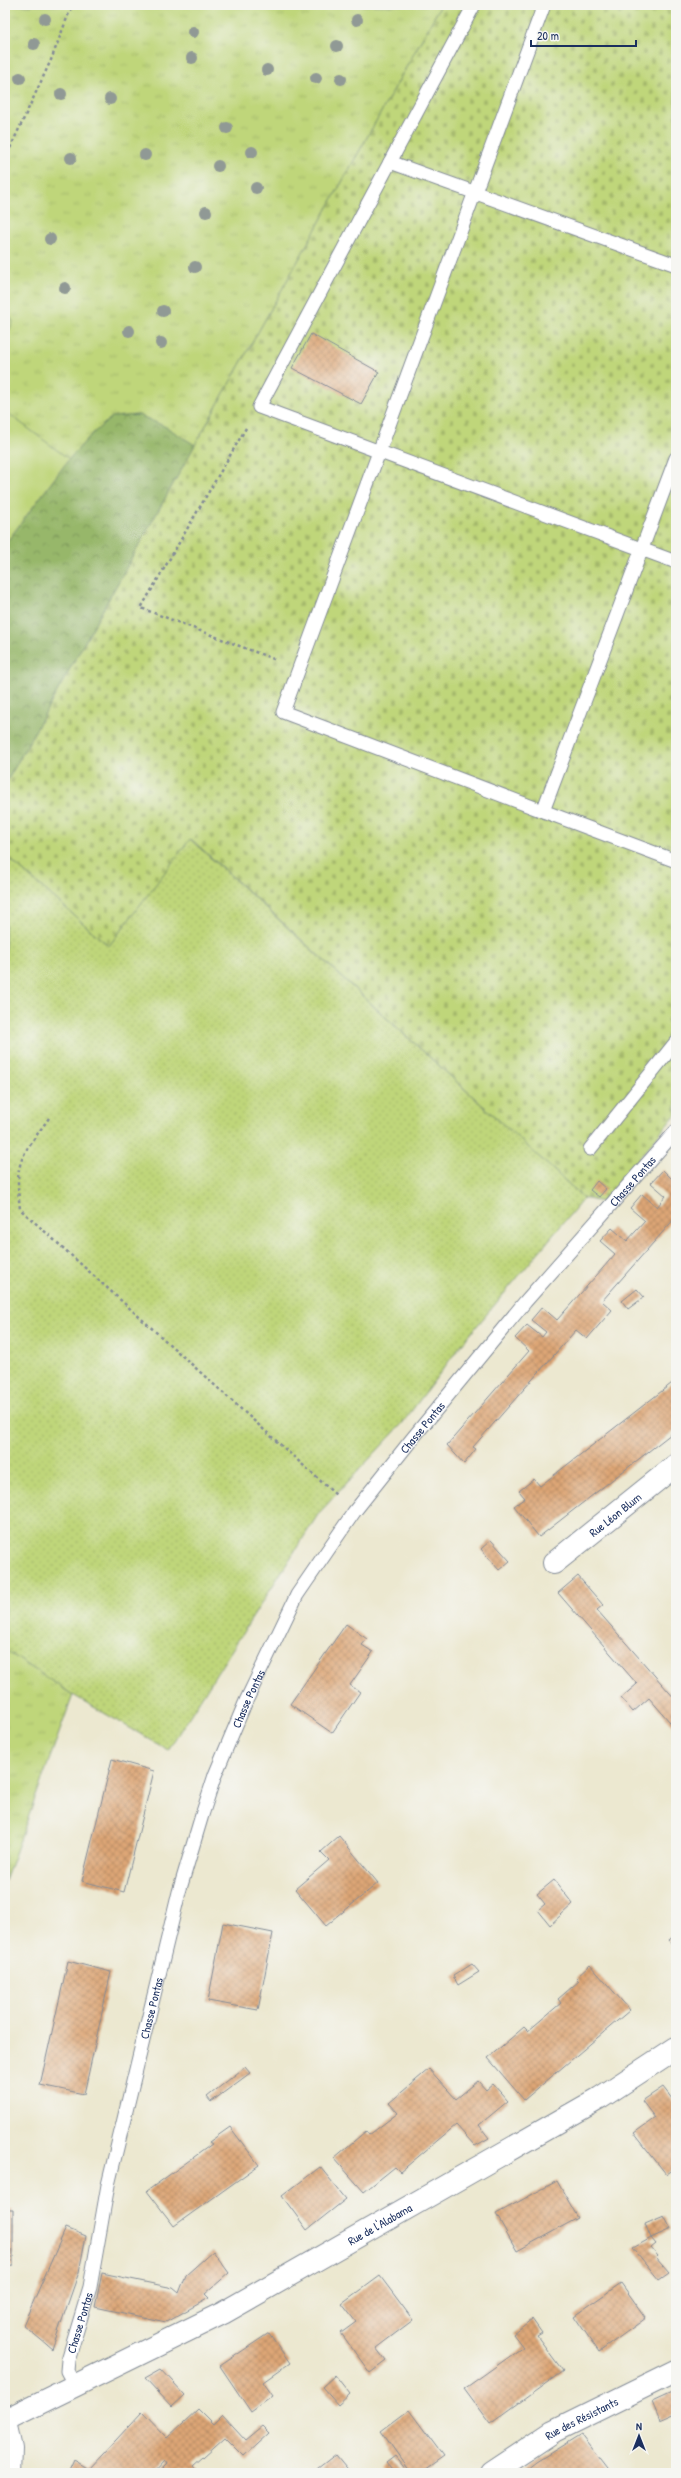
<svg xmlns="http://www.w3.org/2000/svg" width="681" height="2478" viewBox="0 0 681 2478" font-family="'Patrick Hand',sans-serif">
<defs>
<pattern id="grass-tufts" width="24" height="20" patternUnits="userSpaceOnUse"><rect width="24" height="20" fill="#bfd67a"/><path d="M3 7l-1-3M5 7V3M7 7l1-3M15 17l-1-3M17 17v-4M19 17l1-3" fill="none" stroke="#a4b86c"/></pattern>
<pattern id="forest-crowns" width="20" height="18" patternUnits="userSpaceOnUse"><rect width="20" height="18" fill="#97b76a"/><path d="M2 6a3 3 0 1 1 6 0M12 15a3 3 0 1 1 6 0" fill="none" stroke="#7a955a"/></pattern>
<pattern id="cemetery-stones" width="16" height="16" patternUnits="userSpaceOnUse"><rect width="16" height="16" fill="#bfd67a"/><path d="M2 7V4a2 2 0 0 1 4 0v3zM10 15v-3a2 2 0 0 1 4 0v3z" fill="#a4b86c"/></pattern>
<pattern id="garden-dots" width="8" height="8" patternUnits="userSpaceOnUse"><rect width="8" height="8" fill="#bfd67a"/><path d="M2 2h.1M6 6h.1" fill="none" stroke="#a4b86c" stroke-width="1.8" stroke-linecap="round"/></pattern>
<pattern id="building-cross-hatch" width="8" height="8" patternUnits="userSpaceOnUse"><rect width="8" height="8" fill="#dda676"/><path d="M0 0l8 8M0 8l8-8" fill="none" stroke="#b28864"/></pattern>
</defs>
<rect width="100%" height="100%" fill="#f6f6f2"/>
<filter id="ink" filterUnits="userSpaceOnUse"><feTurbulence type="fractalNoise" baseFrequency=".025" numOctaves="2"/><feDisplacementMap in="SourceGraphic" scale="8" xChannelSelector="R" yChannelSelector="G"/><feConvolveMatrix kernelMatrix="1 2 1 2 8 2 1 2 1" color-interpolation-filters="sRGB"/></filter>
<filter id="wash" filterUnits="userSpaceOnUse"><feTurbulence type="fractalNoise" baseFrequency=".012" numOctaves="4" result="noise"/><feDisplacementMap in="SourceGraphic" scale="16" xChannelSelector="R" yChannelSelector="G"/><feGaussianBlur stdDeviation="0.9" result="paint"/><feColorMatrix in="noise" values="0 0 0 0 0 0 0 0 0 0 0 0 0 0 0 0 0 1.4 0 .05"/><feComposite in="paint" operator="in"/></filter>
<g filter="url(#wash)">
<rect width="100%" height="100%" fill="#ece8d0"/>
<path fill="url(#grass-tufts)" stroke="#6d826c" d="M 5,5 L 441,5 L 5,785 Z
M 5,1650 L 73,1695 L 5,1881 Z"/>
<path fill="url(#forest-crowns)" stroke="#597364" d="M 139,415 L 166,427 L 195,445 L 5,785 L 5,544 L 69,459 L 91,435 L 112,417 Z"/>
<path fill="url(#cemetery-stones)" stroke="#6d826c" d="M 441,5 L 676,5 L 676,1114 L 602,1202 L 584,1198 L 191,839 L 109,946 L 5,855 L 5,785 Z"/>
<path fill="#bfd67a" stroke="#6d826c" d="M 5,308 L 13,322 L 5,339 Z
M 5,411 L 69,459 L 5,544 Z"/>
<path fill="url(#garden-dots)" stroke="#6d826c" d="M 190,839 L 584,1198 L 461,1345 L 401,1425 L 319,1513 L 168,1750 L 73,1695 L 5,1650 L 5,855 L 109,946 Z"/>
<g id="blocks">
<path fill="url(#building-cross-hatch)" d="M 311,334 L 379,372 L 361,404 L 292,368 Z
M 663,1170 L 676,1183 L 676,1217 L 602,1301 L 612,1310 L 587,1339 L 576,1330 L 473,1447 L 476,1449 L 464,1464 L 447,1445 L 529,1351 L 515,1338 L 527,1325 L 542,1337 L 546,1332 L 531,1320 L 542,1307 L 557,1320 L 603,1268 L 615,1254 L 600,1241 L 612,1228 L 627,1241 L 645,1221 L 630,1208 L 642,1194 L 657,1207 L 666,1196 L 651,1183 Z
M 597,1181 L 606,1189 L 599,1197 L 590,1190 Z
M 637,1289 L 644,1297 L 628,1309 L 622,1301 Z
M 676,1380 L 676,1430 L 539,1537 L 514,1506 L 525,1498 L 519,1491 L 534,1479 L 540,1486 Z
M 491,1540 L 510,1561 L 499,1570 L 481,1549 Z
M 578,1576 L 603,1605 L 597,1610 L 676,1700 L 676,1729 L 649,1698 L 633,1712 L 621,1698 L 637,1684 L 558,1593 Z
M 346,1624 L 367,1639 L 362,1645 L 373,1652 L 350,1685 L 360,1692 L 332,1733 L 290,1704 Z
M 112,1759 L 154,1771 L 124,1892 L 82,1881 Z
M 339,1836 L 378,1883 L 326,1926 L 295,1889 L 329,1860 L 321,1852 Z
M 554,1880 L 573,1904 L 550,1925 L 538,1910 L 545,1904 L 537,1894 Z
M 223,1923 L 273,1933 L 258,2010 L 208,2001 Z
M 676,1934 L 676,1948 L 669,1940 Z
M 68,1961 L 111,1972 L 84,2094 L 40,2085 Z
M 472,1964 L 479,1972 L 458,1985 L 453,1976 Z
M 590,1965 L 630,2010 L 524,2100 L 488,2058 L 524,2027 L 528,2031 L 561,2003 L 558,1999 L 579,1981 L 576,1978 Z
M 245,2067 L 250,2073 L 211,2102 L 207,2097 Z
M 429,2069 L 456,2099 L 478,2081 L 486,2090 L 493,2084 L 508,2101 L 479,2125 L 489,2138 L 475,2146 L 456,2125 L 400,2172 L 395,2167 L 364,2192 L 334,2158 L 366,2131 L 369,2135 L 398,2113 L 389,2103 Z
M 663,2087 L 676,2104 L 676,2167 L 666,2174 L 634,2133 L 655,2118 L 642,2101 Z
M 230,2127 L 259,2165 L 174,2226 L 147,2191 L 212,2144 L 209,2142 Z
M 320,2167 L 346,2199 L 307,2230 L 282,2196 Z
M 557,2181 L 578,2218 L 517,2251 L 496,2214 Z
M 5,2210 L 13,2210 L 13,2266 L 5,2267 Z
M 664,2216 L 671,2229 L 651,2238 L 645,2224 Z
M 66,2228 L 86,2236 L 79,2272 L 52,2349 L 23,2325 Z
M 651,2238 L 656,2244 L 651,2248 L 658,2256 L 656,2258 L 669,2273 L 659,2280 L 633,2248 Z
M 213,2251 L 229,2273 L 205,2294 L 209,2298 L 166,2322 L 95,2307 L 102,2273 L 173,2288 L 179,2293 L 186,2275 Z
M 380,2276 L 413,2320 L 376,2348 L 386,2361 L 370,2373 L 341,2333 L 356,2322 L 342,2304 Z
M 621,2283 L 646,2318 L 599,2352 L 574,2316 Z
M 532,2319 L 542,2333 L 537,2336 L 563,2371 L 490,2424 L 464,2389 L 523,2347 L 513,2334 Z
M 269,2333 L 290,2363 L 263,2382 L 273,2396 L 251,2412 L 220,2366 Z
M 161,2369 L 185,2395 L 172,2407 L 145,2378 Z
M 335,2375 L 350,2394 L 338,2405 L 322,2387 Z
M 676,2391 L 676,2414 L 660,2421 L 652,2402 Z
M 198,2409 L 213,2424 L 222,2415 L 245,2440 L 262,2426 L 269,2433 L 244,2456 L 225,2437 L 193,2466 L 199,2473 L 158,2473 L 167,2464 L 165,2461 L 154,2473 L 68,2473 L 74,2460 L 89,2469 L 142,2412 L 167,2438 Z
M 409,2410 L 444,2457 L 421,2473 L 411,2473 L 381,2431 Z
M 581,2434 L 611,2473 L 522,2473 L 536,2462 Z
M 336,2455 L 351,2473 L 313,2473 Z
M 395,2456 L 408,2473 L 394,2473 L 386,2463 Z"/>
</g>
</g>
<g filter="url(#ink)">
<use href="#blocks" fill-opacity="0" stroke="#848c97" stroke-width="1"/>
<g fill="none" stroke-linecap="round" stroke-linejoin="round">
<g stroke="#848c97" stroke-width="15">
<g id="service">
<path d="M 474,5 L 259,407 L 676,562"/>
<path d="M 544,5 L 283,712 L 543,811 L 676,458"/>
<path d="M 390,162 L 676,265"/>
<path d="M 543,811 L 676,861"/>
<path d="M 590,1149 L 676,1042"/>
<path id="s1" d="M 75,2386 L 67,2371 L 68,2360 L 90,2287 L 108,2185 L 179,1892 L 202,1815 L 215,1775 L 246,1701 L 297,1595 L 354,1512 L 412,1439 L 525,1302 L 676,1131"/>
</g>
</g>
<g stroke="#848c97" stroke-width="24">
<g id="minor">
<path id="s2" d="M 554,1563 L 676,1465"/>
<path d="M 5,2422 L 11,2449 L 10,2473"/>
<path id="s3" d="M 491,2473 L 554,2431 L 676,2371"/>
</g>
</g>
<g stroke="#848c97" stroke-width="24">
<g id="tertiary">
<path id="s4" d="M 5,2420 L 223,2313 L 600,2098 L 676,2048"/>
</g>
</g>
<path stroke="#848c97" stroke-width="2.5" stroke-dasharray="3 3" stroke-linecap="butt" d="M 5,159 L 51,60 L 72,5
M 246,428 L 141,608 L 276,660
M 49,1118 C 21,1157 14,1160 20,1209 L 336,1495"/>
<use href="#service" stroke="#fff" stroke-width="13"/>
<use href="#minor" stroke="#fff" stroke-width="22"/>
<use href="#tertiary" stroke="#fff" stroke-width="22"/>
</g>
<g fill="#909995">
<circle cx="45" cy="19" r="6"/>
<circle cx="357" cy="20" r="6"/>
<circle cx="193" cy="32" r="6"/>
<circle cx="34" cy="44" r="6"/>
<circle cx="337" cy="46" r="6"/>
<circle cx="192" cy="58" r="6"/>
<circle cx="267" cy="70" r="6"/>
<circle cx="20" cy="78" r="6"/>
<circle cx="316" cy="78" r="6"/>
<circle cx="341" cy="79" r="6"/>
<circle cx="61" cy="94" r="6"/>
<circle cx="110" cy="99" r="6"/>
<circle cx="227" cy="128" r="6"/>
<circle cx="252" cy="152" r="6"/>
<circle cx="145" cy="155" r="6"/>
<circle cx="71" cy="158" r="6"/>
<circle cx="218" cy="166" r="6"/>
<circle cx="256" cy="188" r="6"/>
<circle cx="206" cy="212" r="6"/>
<circle cx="50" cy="239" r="6"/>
<circle cx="195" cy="267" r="6"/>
<circle cx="65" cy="288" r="6"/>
<circle cx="163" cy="311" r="6"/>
<circle cx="129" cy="331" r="6"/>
<circle cx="161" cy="343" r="6"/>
</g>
</g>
<g text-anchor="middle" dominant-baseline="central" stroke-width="3.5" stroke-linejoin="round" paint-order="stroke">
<g font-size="12" fill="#1b2f5e" stroke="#f6f6f2">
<text stroke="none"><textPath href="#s1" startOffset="1363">Chasse Pontas</textPath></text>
<text stroke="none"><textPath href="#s1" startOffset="1039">Chasse Pontas</textPath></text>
<text stroke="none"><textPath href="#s2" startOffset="78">Rue Léon Blum</textPath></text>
<text stroke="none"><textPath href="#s1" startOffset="715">Chasse Pontas</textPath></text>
<text stroke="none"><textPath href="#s1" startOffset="390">Chasse Pontas</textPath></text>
<text stroke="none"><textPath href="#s4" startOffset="423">Rue de l'Alabama</textPath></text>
<text stroke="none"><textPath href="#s1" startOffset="67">Chasse Pontas</textPath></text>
<text stroke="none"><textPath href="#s3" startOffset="106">Rue des Résistants</textPath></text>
</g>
</g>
<rect width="681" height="2478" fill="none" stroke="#f6f6f2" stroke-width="20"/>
<g transform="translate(639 2436)" stroke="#f6f6f2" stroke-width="3" paint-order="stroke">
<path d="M0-3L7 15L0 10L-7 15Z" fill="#1b2f5e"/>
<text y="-6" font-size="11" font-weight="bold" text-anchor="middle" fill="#1b2f5e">N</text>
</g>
<path d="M531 40v6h105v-6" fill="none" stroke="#1b2f5e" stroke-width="2"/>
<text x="537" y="40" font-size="12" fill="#1b2f5e" stroke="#f6f6f2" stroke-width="3" paint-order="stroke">20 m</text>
</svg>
